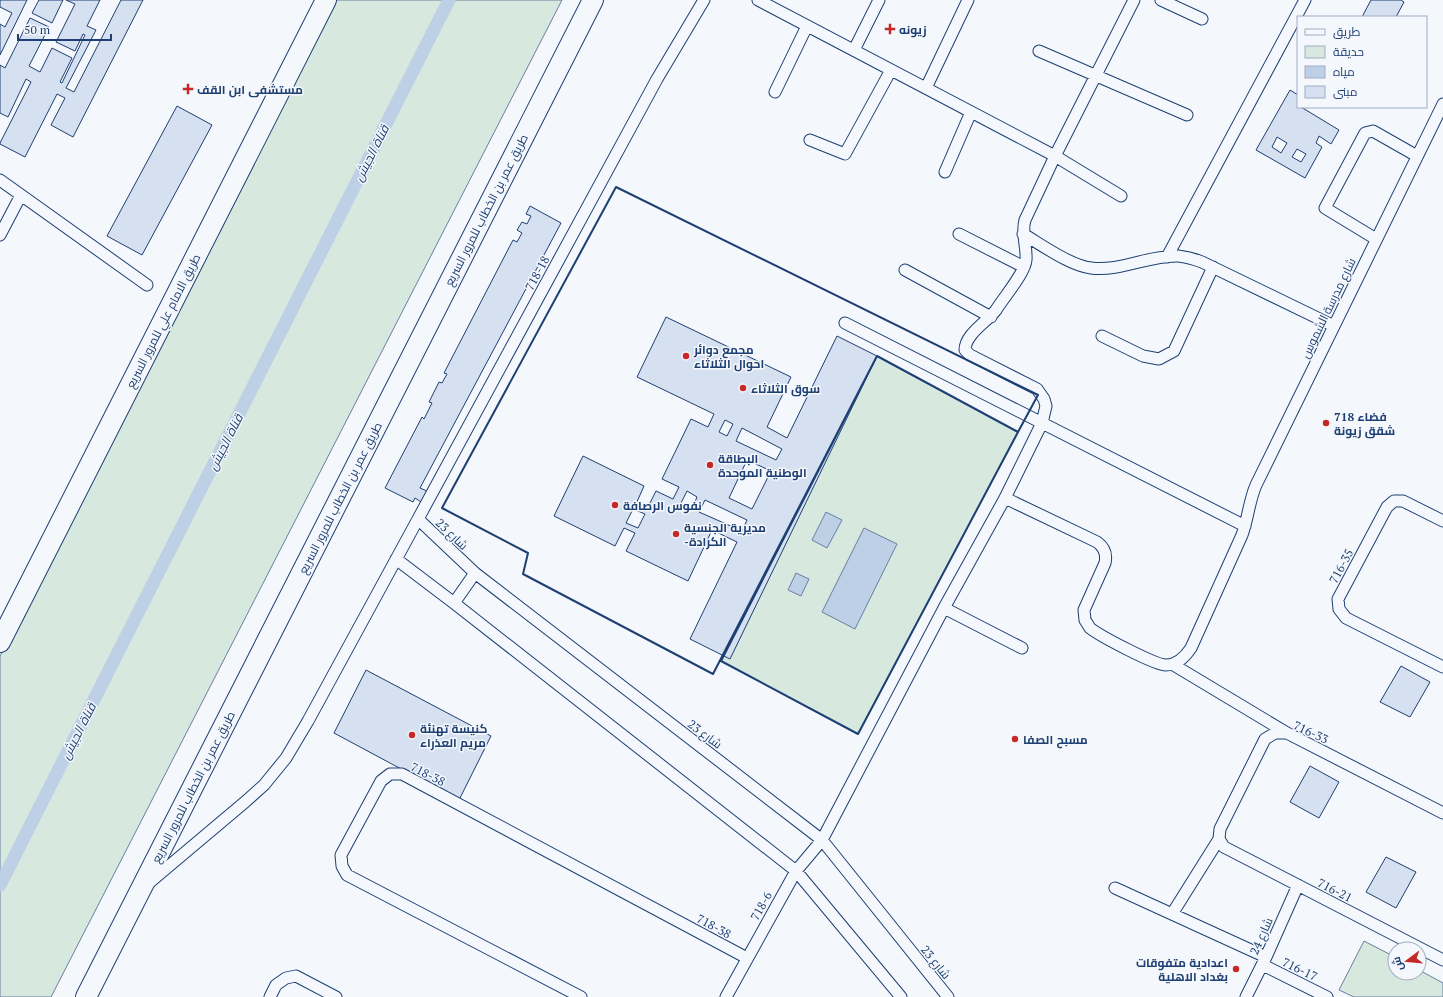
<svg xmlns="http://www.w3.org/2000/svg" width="1443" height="997" viewBox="0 0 1443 997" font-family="'PT Serif',Cairo,serif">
<rect width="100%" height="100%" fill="#f4f7fb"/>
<path fill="#d7e8df" stroke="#687fa3" d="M 333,0 L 562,0 L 51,997 L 0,997 L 0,656 Z
M 877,356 L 1018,432 L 858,734 L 721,661 Z
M 1364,941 L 1395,957 L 1395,973 L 1419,973 L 1419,970 L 1443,983 L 1443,997 L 1354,997 L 1339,990 Z"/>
<path fill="#bed0e5" stroke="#687fa3" d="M 826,512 L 842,520 L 827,548 L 812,540 Z
M 864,528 L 897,544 L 855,629 L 822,612 Z
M 796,573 L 809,579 L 801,596 L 788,590 Z"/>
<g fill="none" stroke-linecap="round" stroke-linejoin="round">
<path stroke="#bed0e5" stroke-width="13" d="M 0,885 L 449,0"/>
</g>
<path fill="#d5e0f0" stroke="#1d3f73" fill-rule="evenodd" d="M 0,0 L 27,0 L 0,55 L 0,24 L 5,27 L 12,13 L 0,7 Z
M 39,0 L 63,0 L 52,23 L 32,13 Z
M 66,0 L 100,0 L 87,26 L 96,30 L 66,88 L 74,92 L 121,0 L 143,0 L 73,137 L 51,125 L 65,98 L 57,94 L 25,157 L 0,144 L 0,143 L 31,82 L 26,79 L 8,117 L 0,113 L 0,65 L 5,68 L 30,18 L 49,27 L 29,66 L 40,72 L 52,48 L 72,58 L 60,82 L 62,83 L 85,35 L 83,34 L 75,51 L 56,42 L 75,4 Z
M 1371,0 L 1401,0 L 1404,2 L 1396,17 L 1362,17 Z
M 1290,90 L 1298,95 L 1298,107 L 1301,107 L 1339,130 L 1331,144 L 1319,136 L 1316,143 L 1322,147 L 1305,178 L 1256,150 ZM 1277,137 L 1287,143 L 1281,153 L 1272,147 ZM 1297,149 L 1306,154 L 1301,162 L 1292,157 Z
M 177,106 L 212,125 L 142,255 L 107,236 Z
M 530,206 L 561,223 L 420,488 L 427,491 L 421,502 L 415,498 L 413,502 L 385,488 L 422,417 L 424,419 L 432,403 L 429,402 L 439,382 L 442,383 L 447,374 L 444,373 L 513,240 L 517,242 L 522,233 L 517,230 L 522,222 L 527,224 L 531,216 L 526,214 Z
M 666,317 L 791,377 L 767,427 L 787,438 L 837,336 L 877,356 L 730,659 L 690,639 L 737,542 L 712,530 L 688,581 L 626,551 L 635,533 L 624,528 L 615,546 L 554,516 L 583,456 L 644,486 L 636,504 L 647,509 L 656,491 L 673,499 L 679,487 L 662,479 L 691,419 L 708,427 L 714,414 L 637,377 ZM 725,420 L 733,424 L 727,436 L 719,432 ZM 742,428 L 782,449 L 776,460 L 736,441 ZM 747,460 L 771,471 L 752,509 L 729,498 ZM 687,491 L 697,497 L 692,509 L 681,503 ZM 705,500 L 747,520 L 742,531 L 699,512 ZM 633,509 L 645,514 L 638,528 L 626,523 Z
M 1401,666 L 1430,682 L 1410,717 L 1380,702 Z
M 366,670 L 491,736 L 459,800 L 334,733 Z
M 1310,766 L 1339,782 L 1319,818 L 1290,802 Z
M 1386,857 L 1416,872 L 1396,908 L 1366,892 Z"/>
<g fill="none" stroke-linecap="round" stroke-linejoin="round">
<g stroke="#1d3f73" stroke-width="13">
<path id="street" d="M 758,0 L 1055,156 L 1121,196
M 1161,0 L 1202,19
M 854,50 L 879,0
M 1039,51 L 1187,115
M 926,88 L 968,0
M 775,92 L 807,26
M 810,140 L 845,154 L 891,70
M 945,172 L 971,112
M 0,180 L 147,285
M 959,234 L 1024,267
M 1023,234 C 1042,245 1071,266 1091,268 C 1120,272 1149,255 1178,256 C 1187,257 1194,259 1202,262 L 1334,326
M 0,235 L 21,195
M 1376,239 L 1325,208 L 1365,133 L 1373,131 L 1417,156
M 1167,257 L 1305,0
M 905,270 L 991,317
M 845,323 L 1245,526
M 1102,336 L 1143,356 L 1159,359 L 1174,351 L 1213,267
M 1005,498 L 1097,542 C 1104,547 1107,554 1105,563 L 1084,610 L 1085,620 L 1090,628 C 1100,636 1155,665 1166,665 C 1177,665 1185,657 1191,648 L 1242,535 C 1248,519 1249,501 1256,485 L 1443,104
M 418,519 L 475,573 L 822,840 L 948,997
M 1443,521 L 1403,501 L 1394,501 L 1387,507 L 1338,599 L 1339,609 L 1346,618 L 1443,667
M 396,559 L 454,603 L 796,871 L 901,997
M 454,603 L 475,573
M 944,608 L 1022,648
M 1172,664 L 1287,733
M 1219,839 L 1224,847 L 1443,960
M 150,882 L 245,802 L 264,785 L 286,758 L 308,721 L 418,519 L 657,79 L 704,0
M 1115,888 L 1266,957
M 1172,914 L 1219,839 L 1220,829 L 1265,739 L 1275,733 L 1287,733 L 1443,813
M 1263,965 L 1327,997
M 270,997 L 276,985 L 286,978 L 296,976 L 336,997
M 581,997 L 347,875 L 342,866 L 341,855 L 381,781 L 390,774 L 402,774 L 747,958
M 726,997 L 796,871 L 822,840 L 944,608 L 1005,498 L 1042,423 L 1046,406 L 1044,399 L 1037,389 L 970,355 L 965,350 C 965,334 987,322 996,310 C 1004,297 1025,273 1026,260 C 1027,246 1021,233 1025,220 L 1055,156 L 1134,0
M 1246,997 L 1266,957 L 1298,885"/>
</g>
<g stroke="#1d3f73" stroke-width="22">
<path id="highway" d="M 0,642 L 326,0
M 86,997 L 593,0"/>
</g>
<use href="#street" stroke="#f4f7fb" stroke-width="11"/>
<use href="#highway" stroke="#f4f7fb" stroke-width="20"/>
<path stroke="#1d3f73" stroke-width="2" d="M 616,187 L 1038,395 L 1018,432 L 877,356 L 713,674 L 523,574 L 528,553 L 442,508 Z
M 877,356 L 1018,432 L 858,734 L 721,661 Z"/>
</g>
<g fill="#c62828" stroke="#f4f7fb" stroke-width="1.5">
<path d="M888 23h4v4h4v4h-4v4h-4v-4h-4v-4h4z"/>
<path d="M186 83h4v4h4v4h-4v4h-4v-4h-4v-4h4z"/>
<circle cx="686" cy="356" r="4"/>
<circle cx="743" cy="388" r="4"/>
<circle cx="1326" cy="423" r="4"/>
<circle cx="710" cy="465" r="4"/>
<circle cx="615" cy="505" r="4"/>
<circle cx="676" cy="534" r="4"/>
<circle cx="412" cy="735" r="4"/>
<circle cx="1015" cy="739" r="4"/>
<circle cx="1236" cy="969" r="4"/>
</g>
<g text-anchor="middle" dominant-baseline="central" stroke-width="3" stroke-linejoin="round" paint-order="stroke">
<g font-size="12" font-weight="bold" fill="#1d3f73" stroke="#f4f7fb" text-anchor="start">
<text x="899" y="29">زيونه</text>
<text x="197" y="89">مستشفى ابن القف</text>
<text x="694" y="349">مجمع دوائر<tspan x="694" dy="14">احوال الثلاثاء</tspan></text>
<text x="751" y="388">سوق الثلاثاء</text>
<text x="1334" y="416">فضاء 718<tspan x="1334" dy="14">شقق زيونة</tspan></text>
<text x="718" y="458">البطاقة<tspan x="718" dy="14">الوطنية الموحدة</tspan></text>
<text x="623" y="505">نفوس الرصافة</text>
<text x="684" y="527">مديرية الجنسية<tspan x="684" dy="14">-الكرادة</tspan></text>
<text x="420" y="728">كنيسة تهنئة<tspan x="420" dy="14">مريم العذراء</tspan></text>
<text x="1023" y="739">مسبح الصفا</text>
<text x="1228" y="962" text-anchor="end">اعدادية متفوقات<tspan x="1228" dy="14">بغداد الاهلية</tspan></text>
</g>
<g font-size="12" fill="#1d3f73" stroke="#f4f7fb">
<text transform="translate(486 210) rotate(-63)">طريق عمر بن الخطاب للمرور السريع</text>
<text transform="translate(537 273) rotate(-62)">718-18</text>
<text transform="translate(1328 308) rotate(-64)">شارع مدرسة الشموس</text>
<text transform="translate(163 321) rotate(-63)">طريق الامام علي للمرور السريع</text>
<text transform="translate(340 498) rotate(-63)">طريق عمر بن الخطاب للمرور السريع</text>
<text transform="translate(452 534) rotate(44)">شارع 23</text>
<text transform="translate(1341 566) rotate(-62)">716-35</text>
<text transform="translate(1311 732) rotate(25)">716-33</text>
<text transform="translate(705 734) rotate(37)">شارع 23</text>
<text transform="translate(428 774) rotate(27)">718-38</text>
<text transform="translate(193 787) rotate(-63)">طريق عمر بن الخطاب للمرور السريع</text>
<text transform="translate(1335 890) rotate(27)">716-21</text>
<text transform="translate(761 906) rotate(-61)">718-6</text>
<text transform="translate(714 926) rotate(28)">718-38</text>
<text transform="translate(1261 936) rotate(-66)">شارع 24</text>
<text transform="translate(936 962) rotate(51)">شارع 23</text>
<text transform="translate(1300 969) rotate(26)">716-17</text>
</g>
<g font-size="13" font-style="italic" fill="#1d3f73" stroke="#f4f7fb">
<text transform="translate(371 153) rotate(-63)">قناة الجيش</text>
<text transform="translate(225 442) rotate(-63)">قناة الجيش</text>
<text transform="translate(78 731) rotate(-63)">قناة الجيش</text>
</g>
</g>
<rect x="1297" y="16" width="130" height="92" fill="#f4f7fb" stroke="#9eadc5"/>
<rect x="1305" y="29" width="20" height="6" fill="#f4f7fb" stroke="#9eadc5"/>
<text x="1333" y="36" font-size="12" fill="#1d3f73">طريق</text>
<rect x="1305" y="46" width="20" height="12" fill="#d7e8df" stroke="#9eadc5"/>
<text x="1333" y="56" font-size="12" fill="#1d3f73">حديقة</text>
<rect x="1305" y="66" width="20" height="12" fill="#bed0e5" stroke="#9eadc5"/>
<text x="1333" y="76" font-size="12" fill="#1d3f73">مياه</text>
<rect x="1305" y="86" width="20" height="12" fill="#d5e0f0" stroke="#9eadc5"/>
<text x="1333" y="96" font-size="12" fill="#1d3f73">مبنى</text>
<g transform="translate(1407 961) rotate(254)"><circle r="19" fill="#f4f7fb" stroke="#9eadc5"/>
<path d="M0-3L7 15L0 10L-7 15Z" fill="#c62828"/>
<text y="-6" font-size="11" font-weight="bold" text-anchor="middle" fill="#1d3f73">ش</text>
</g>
<path d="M18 34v6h93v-6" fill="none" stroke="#1d3f73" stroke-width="2"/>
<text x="24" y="34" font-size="12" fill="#1d3f73" stroke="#f4f7fb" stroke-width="3" paint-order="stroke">50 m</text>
</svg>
